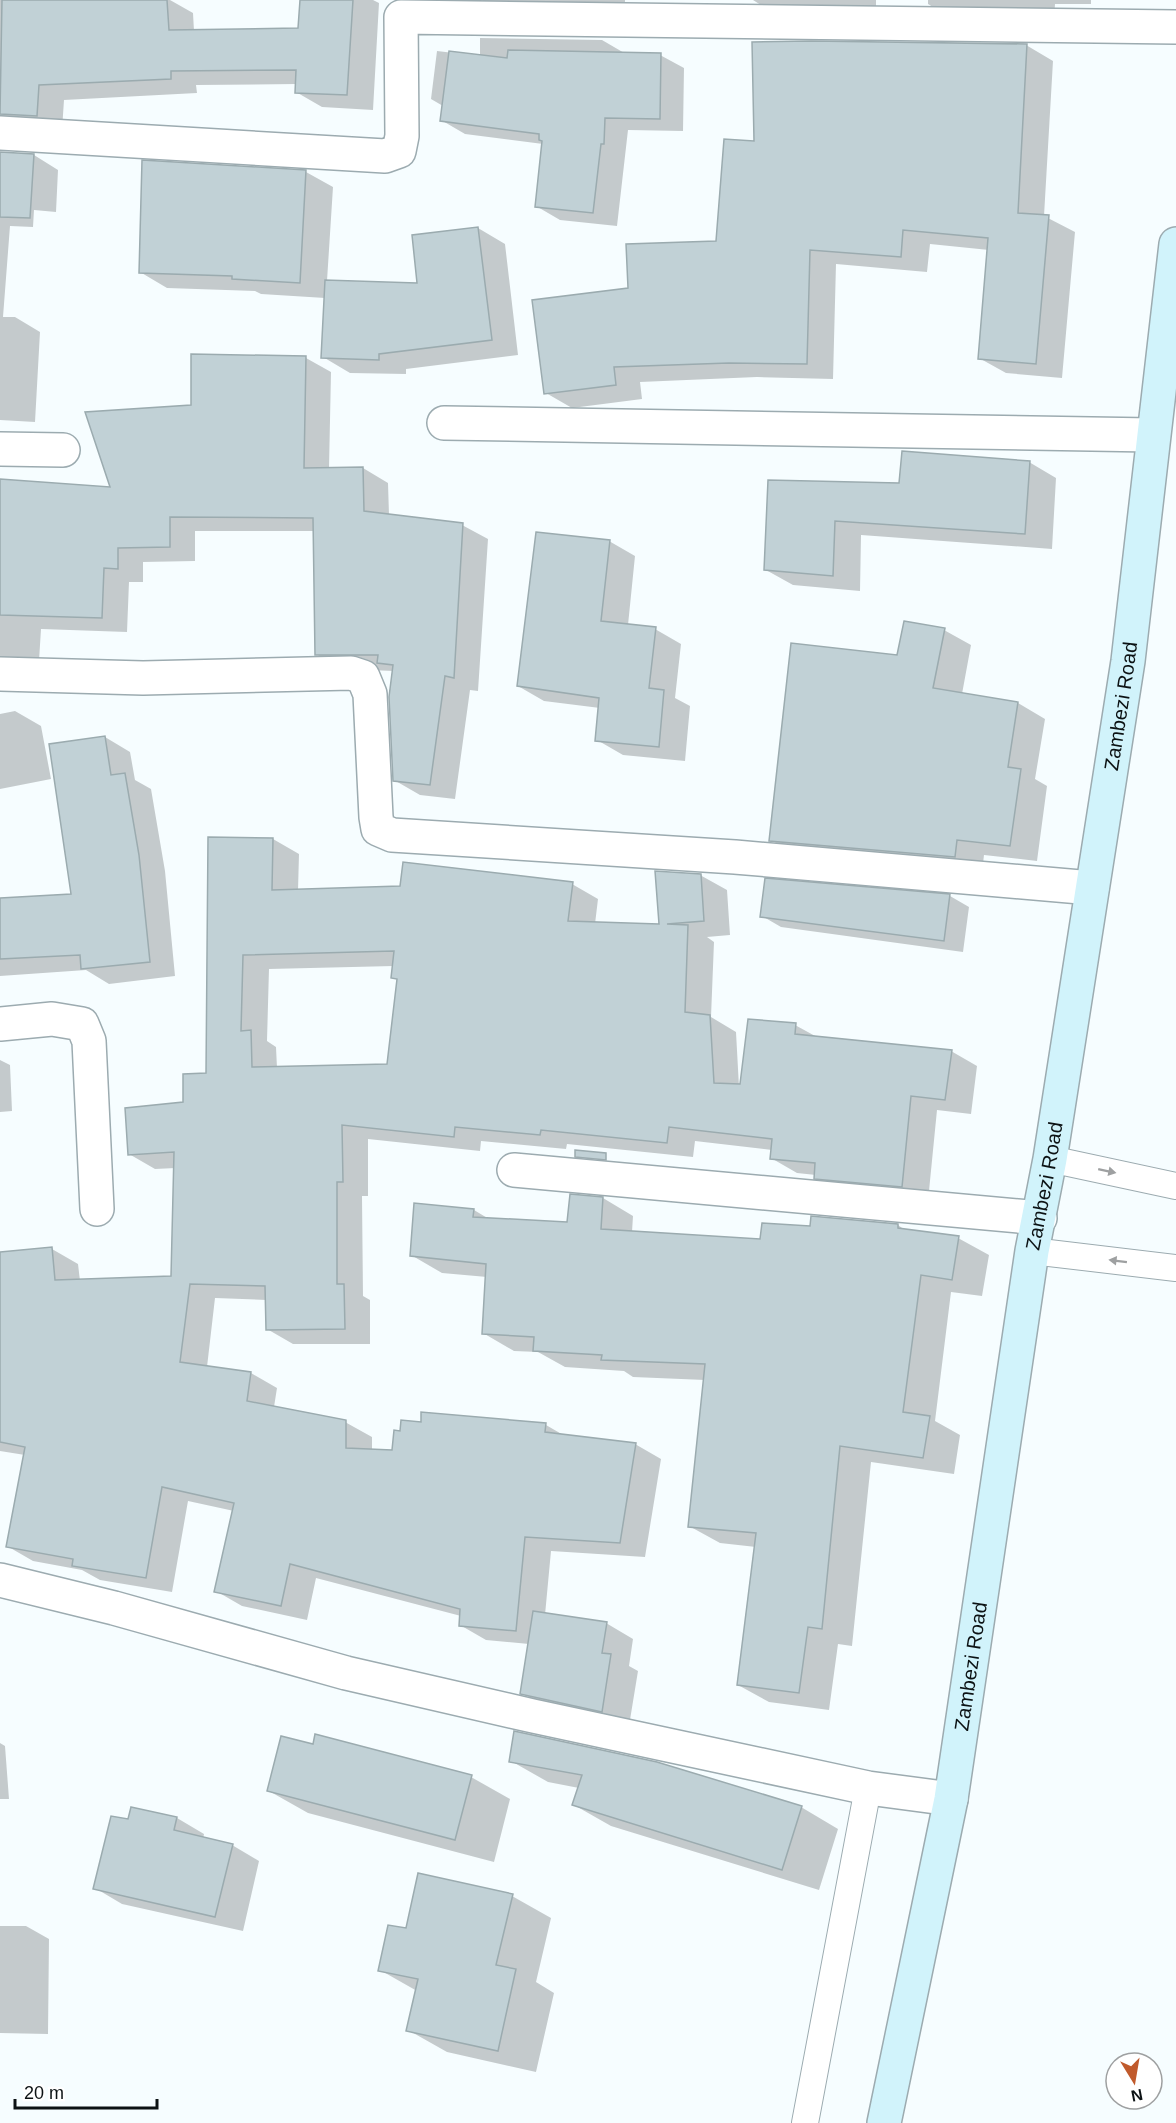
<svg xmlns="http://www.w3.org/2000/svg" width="1176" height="2123" viewBox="0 0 1176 2123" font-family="Helvetica,sans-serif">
<rect width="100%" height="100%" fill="#f6fdff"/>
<path fill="#0003" fill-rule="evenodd" d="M 0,0 L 170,0 L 193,13 L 194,31 L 300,30 L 301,0 L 373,0 L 379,3 L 373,110 L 322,107 L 296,92 L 297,84 L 196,85 L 197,93 L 64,100 L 62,130 L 0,124 Z
M 482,0 L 625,0 L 625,14 L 504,13 Z
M 753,0 L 876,0 L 876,18 L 778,16 Z
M 928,0 L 1091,0 L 1091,4 L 1055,4 L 1054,20 L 953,19 L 928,4 Z
M 480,38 L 602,40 L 626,54 L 660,55 L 684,68 L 683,131 L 628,130 L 617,226 L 560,220 L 536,206 L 543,144 L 465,134 L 441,120 L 443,106 L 431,99 L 437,51 L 480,56 Z
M 754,42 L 1026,45 L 1053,61 L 1044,216 L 1075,232 L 1062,378 L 1006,373 L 979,358 L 989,250 L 930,244 L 927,272 L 836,264 L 833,379 L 757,377 L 640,382 L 642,399 L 572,408 L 546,393 L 630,289 L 718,243 L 756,143 Z
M 0,153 L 34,155 L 58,170 L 56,212 L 34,210 L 33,227 L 10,226 L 3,317 L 15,317 L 40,332 L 35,422 L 0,420 Z
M 306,172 L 333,187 L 327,281 L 419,284 L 478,228 L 505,244 L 518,355 L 406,369 L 406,374 L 350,373 L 323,357 L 325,298 L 261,294 L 255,291 L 167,288 L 140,272 Z
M 306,358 L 331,372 L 329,469 L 363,468 L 388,483 L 389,515 L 462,525 L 488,539 L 478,691 L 470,690 L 455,799 L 420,795 L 394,780 L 394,671 L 342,669 L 316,654 L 315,531 L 195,531 L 195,561 L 143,562 L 143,582 L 129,582 L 127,632 L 41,629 L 39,661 L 0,659 L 0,481 L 112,488 L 192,407 Z
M 1029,462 L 1056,478 L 1052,549 L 861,535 L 860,591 L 793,585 L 766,570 L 769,482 L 900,484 Z
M 609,541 L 635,556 L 628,625 L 655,629 L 681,644 L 675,698 L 690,706 L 685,761 L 623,755 L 597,740 L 600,708 L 544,701 L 518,686 Z
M 944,630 L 971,645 L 962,694 L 1018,703 L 1045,719 L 1035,779 L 1047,786 L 1037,861 L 984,855 L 982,872 L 798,856 L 771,840 L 899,657 Z
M 15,711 L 41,726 L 51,779 L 0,789 L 0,714 Z
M 105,737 L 130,752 L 135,780 L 151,789 L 165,871 L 175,976 L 109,984 L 86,970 L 0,976 L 0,899 L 73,896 Z
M 209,838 L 273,839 L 299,854 L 298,891 L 572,884 L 598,899 L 595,924 L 661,926 L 700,875 L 727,890 L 730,935 L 707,937 L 714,942 L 711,1017 L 736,1032 L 739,1087 L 795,1025 L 817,1037 L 951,1051 L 977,1066 L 971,1114 L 937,1110 L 928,1201 L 841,1193 L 815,1178 L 816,1175 L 797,1173 L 771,1158 L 772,1150 L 695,1141 L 693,1157 L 567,1144 L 566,1149 L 481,1141 L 480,1151 L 368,1139 L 368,1196 L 362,1196 L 363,1296 L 370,1300 L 370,1344 L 293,1344 L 267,1329 L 267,1300 L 215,1298 L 207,1367 L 251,1373 L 277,1388 L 274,1407 L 345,1422 L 372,1437 L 372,1451 L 394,1452 L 401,1433 L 422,1423 L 546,1425 L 565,1436 L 635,1444 L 661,1459 L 645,1557 L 551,1551 L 545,1615 L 606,1623 L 633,1639 L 629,1666 L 638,1671 L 629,1726 L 549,1709 L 522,1693 L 529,1644 L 486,1640 L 460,1625 L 461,1616 L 316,1578 L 307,1620 L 242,1606 L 216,1591 L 234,1511 L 188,1501 L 172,1592 L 100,1580 L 82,1570 L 33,1561 L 7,1546 L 25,1455 L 0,1451 L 0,1253 L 52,1249 L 78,1264 L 80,1281 L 173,1277 L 176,1168 L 155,1169 L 129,1154 L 184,1103 L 208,1074 ZM 394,966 L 392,977 L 398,980 L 389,1066 L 277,1068 L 276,1047 L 267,1041 L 269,969 Z
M 950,896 L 969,907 L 963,952 L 781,927 L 762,916 Z
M 0,1060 L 10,1065 L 12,1111 L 0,1112 Z
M 603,1198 L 633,1216 L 632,1232 L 762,1240 L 811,1227 L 898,1225 L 906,1231 L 958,1238 L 989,1255 L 982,1296 L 951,1292 L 935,1421 L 960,1435 L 954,1474 L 871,1462 L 852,1646 L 838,1644 L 829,1710 L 769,1702 L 738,1685 L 756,1547 L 720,1543 L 689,1526 L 705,1380 L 633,1377 L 624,1371 L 565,1367 L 538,1352 L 514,1351 L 483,1333 L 487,1277 L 442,1273 L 411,1255 L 474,1210 L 489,1219 L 568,1224 Z
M 0,1743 L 5,1746 L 9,1799 L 0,1799 Z
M 511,1761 L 801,1807 L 838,1829 L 819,1890 L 611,1826 L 574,1805 L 579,1788 L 548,1782 Z
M 471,1777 L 510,1799 L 494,1862 L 308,1813 L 269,1791 Z
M 177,1818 L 204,1834 L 203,1839 L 232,1845 L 259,1861 L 243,1931 L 122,1904 L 95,1888 L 129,1821 Z
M 512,1896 L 551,1918 L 536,1982 L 554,1993 L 536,2072 L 447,2052 L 408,2030 L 417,1991 L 380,1970 L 407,1930 Z
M 0,1926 L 26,1926 L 49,1939 L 48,2034 L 0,2033 Z"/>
<path fill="#c1d1d6" stroke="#9babaf" stroke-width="1.5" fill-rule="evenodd" d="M 2,0 L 167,0 L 169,30 L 298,28 L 300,0 L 353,0 L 347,95 L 295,93 L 296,70 L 171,71 L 171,79 L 39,85 L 37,116 L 0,114 Z
M 811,41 L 1027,44 L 1018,213 L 1049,215 L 1036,364 L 978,359 L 988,238 L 903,230 L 901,257 L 810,250 L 807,364 L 729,363 L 614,367 L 616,385 L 544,394 L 532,300 L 628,288 L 626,244 L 716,241 L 724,139 L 754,141 L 752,42 Z
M 508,50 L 661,53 L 660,119 L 605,118 L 604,144 L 601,144 L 593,213 L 535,207 L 542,141 L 539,140 L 539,134 L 440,121 L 449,51 L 507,58 Z
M 0,152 L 34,154 L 30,218 L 0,217 Z
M 142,160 L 306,170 L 300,283 L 232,279 L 232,276 L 139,273 Z
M 478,227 L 492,340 L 379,354 L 379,360 L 321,358 L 325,280 L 417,283 L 412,235 Z
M 191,354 L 306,356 L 304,468 L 363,467 L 364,511 L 463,523 L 454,678 L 445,676 L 430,785 L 393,781 L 389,697 L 393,665 L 377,663 L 378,655 L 315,655 L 313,518 L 170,517 L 170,547 L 118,548 L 118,569 L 104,568 L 102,618 L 0,615 L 0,479 L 110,487 L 85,412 L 191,405 Z
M 902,451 L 1030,461 L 1025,534 L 835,521 L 833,576 L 764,570 L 768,480 L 899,483 Z
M 536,532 L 610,540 L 601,621 L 656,627 L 649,688 L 664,690 L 659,747 L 595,741 L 599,698 L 517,686 Z
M 904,621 L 945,628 L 933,688 L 1018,702 L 1008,767 L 1021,769 L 1010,846 L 957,840 L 955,857 L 769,841 L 791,643 L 897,655 Z
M 105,736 L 111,775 L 125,773 L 139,855 L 150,962 L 81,969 L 80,955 L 0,959 L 0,898 L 71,894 L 49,744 Z
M 208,837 L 273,838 L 272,890 L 400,886 L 403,862 L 573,882 L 568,921 L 659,924 L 655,871 L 701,874 L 704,921 L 667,924 L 688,925 L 685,1012 L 710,1015 L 714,1083 L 740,1084 L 748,1019 L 796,1023 L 795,1034 L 952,1050 L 945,1100 L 911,1096 L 902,1187 L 814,1179 L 815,1163 L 770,1159 L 772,1139 L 669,1127 L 667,1143 L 541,1130 L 540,1135 L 455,1127 L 454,1137 L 342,1125 L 343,1182 L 337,1182 L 337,1284 L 344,1284 L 345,1329 L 266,1330 L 265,1286 L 190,1284 L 180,1362 L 251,1372 L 247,1401 L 346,1420 L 346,1448 L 392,1450 L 394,1430 L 400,1431 L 401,1420 L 421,1422 L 421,1412 L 546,1423 L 545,1432 L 636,1443 L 620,1543 L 525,1537 L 516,1631 L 459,1626 L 460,1609 L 290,1564 L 281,1606 L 214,1592 L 234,1503 L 162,1487 L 146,1578 L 72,1566 L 73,1559 L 6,1547 L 25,1447 L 0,1442 L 0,1252 L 52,1247 L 55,1280 L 171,1276 L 174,1152 L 128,1155 L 125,1108 L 183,1102 L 183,1074 L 206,1073 ZM 394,951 L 391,978 L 397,979 L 387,1064 L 252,1067 L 251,1030 L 241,1031 L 243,955 Z
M 765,878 L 950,894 L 944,941 L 760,917 Z
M 575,1150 L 606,1153 L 606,1160 L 575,1157 Z
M 570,1194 L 603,1197 L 601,1229 L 760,1239 L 762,1223 L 810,1226 L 811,1216 L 898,1224 L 898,1228 L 959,1236 L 952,1280 L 921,1275 L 903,1412 L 930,1416 L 923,1458 L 840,1446 L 822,1629 L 808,1627 L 799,1693 L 737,1685 L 756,1533 L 688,1527 L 705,1364 L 601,1360 L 602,1355 L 533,1351 L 534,1337 L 482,1334 L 486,1264 L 410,1256 L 414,1203 L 474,1209 L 473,1217 L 567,1222 Z
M 533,1611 L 607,1622 L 602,1653 L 611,1654 L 602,1712 L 520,1694 Z
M 514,1731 L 657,1762 L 802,1806 L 782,1870 L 572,1805 L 582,1775 L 509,1762 Z
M 315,1734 L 472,1775 L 455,1840 L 267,1791 L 281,1736 L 313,1744 Z
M 131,1807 L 177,1817 L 174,1830 L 233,1844 L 215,1917 L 93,1889 L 111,1816 L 128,1819 Z
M 418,1873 L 513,1894 L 496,1965 L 516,1969 L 498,2051 L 406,2031 L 418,1979 L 378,1971 L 388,1925 L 406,1928 Z"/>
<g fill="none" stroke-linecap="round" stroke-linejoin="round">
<g stroke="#9cabb0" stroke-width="28">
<path id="lane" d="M 1050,1159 L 1176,1186
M 1032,1251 L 1176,1268
M 805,2123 L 868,1788"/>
</g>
<g stroke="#9cabb0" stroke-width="36">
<path id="street" d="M 0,133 L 385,156 L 399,151 L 402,136 L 401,17 L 1176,27
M 444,423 L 1152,435
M 0,449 L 63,450
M 0,674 L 143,678 L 351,673 L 363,677 L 370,694 L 376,817 L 378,829 L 392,835 L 735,857 L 1092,888
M 0,1024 L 52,1019 L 82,1024 L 89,1041 L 97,1209
M 514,1170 L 1040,1218
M 0,1580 L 114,1608 L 346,1673 L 533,1716 L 868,1788 L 951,1799"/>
</g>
<g stroke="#9cabb0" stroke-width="36">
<g id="secondary">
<path id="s1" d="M 884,2123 L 951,1799 L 1032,1251 L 1050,1159 L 1128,661 L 1176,244"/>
</g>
</g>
<use href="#lane" stroke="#fff" stroke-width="26"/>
<use href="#street" stroke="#fff" stroke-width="33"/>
<use href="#secondary" stroke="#d1f3fb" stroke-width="33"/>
</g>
<defs><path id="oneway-solid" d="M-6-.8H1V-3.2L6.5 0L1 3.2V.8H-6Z" transform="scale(1.5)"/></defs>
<g fill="#9ea0a1">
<use href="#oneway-solid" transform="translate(1107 1171) rotate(12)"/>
<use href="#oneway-solid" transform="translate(1118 1261) rotate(-173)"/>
</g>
<g text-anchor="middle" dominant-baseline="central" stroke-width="4.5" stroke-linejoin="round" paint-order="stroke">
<g font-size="20" fill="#0c1214" stroke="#fff">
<text stroke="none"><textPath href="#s1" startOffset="1437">Zambezi Road</textPath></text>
<text stroke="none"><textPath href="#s1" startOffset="951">Zambezi Road</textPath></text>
<text stroke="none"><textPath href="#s1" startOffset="465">Zambezi Road</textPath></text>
</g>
</g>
<g transform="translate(1134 2081) rotate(169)"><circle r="28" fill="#ffffff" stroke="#9ea0a1" stroke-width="1.5"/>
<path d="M0-4.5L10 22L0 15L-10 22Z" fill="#c05a2c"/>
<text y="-9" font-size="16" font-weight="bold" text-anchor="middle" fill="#0c1214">N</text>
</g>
<path d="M15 2099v9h142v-9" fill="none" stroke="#0c1214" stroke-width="3"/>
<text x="24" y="2099" font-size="18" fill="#0c1214" stroke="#ffffff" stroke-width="4.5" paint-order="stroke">20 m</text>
</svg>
